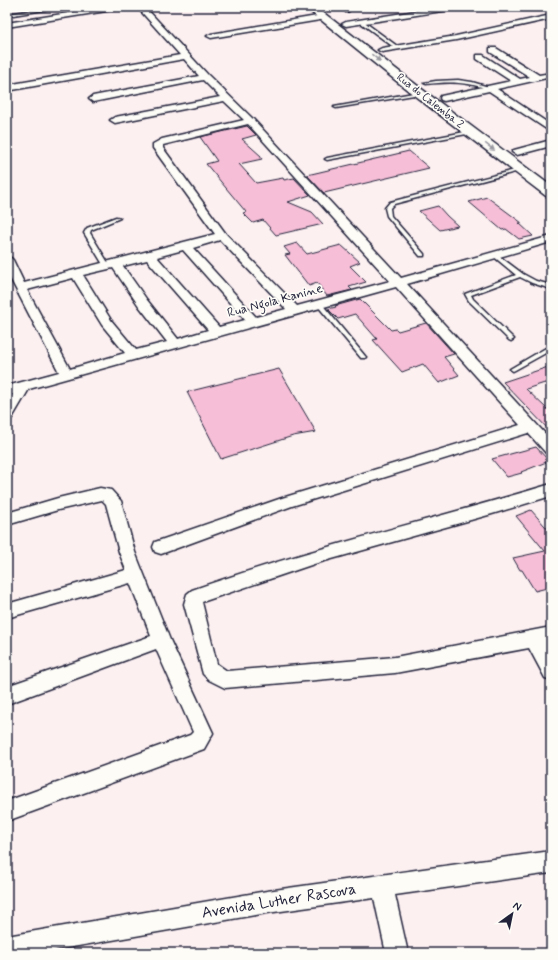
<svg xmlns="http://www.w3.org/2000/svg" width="558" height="960" viewBox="0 0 558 960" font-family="Mynerve,sans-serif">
<rect width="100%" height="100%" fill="#fcf0f1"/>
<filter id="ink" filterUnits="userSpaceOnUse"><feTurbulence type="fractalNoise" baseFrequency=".025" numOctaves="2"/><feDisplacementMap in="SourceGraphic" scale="8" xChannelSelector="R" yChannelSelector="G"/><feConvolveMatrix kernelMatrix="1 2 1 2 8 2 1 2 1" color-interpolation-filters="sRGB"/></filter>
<g filter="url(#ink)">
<path fill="#f6bfd7" stroke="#22223b" d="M 247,126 L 256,135 L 242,139 L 261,156 L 260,156 L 262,159 L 239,164 L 256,183 L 283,178 L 284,180 L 294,178 L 310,195 L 288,202 L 312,212 L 323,224 L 276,235 L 263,220 L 253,223 L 243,213 L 246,212 L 206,164 L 217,161 L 200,137 Z
M 409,151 L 429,168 L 324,193 L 307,175 Z
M 487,197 L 522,223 L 519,223 L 533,236 L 519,239 L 506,229 L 502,230 L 489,219 L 469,202 Z
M 438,206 L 447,216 L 458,226 L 440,230 L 419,211 Z
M 297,243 L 307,254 L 341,245 L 360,262 L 350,266 L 366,282 L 349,287 L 352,290 L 327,296 L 317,283 L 309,286 L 285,255 L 290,254 L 284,247 Z
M 360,299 L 391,330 L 396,329 L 398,331 L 426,323 L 454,354 L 444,357 L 459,375 L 439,383 L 423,364 L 402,372 L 373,340 L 377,339 L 355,314 L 338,319 L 328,309 L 336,307 L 335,306 Z
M 551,366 L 551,381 L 526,389 L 547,409 L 551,409 L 551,432 L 503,382 Z
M 279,369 L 316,432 L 293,436 L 221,459 L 187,392 Z
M 536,447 L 549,461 L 521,472 L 522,473 L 507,477 L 492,459 Z
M 531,510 L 551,533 L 551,587 L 535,591 L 522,570 L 520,570 L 513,558 L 545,551 L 516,516 Z"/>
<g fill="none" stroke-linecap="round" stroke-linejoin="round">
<g stroke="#22223b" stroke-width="3">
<path id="lane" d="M 54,7 L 63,7 L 7,16 L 7,14 Z
M 339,7 L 343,7 L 349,11 L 346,12 Z
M 361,21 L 363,21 L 397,46 L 397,48 L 395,48 L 361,23 Z
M 458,80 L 472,82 L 492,88 L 490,89 C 465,82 452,81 426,84 L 424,83 L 436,81 Z
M 419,92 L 420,92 L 420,94 L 336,108 L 334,107 Z
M 470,131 L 472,132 L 472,133 L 327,160 L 325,159 L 327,158 Z
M 519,169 L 523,170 L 394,204 L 390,208 L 391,216 L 424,254 L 424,256 L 420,256 L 387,216 L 385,208 L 390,202 Z
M 116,217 L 120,218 L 91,230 L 90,233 L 110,266 L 107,268 L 104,266 L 84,233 L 87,228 Z
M 495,253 L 523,274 L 536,281 L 551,285 L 551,289 L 532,283 L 520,277 L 471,295 L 473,299 L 513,338 L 514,339 L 511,341 L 509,340 L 469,301 L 465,294 L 516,275 L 493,256 L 492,255 Z
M 319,302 L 321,303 L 365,356 L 366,357 L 365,358 L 361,358 L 317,305 L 316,304 Z
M 551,345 L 551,350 L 515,370 L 513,371 L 510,369 Z"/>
</g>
<g stroke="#22223b" stroke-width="3">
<path id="street" d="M 105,7 L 123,7 L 119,9 L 7,27 L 7,23 Z
M 137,7 L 145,7 L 208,75 L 253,119 L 401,278 L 551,236 L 551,242 L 407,284 L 551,440 L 551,454 L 546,453 L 528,433 L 292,506 L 161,554 L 155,552 L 153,547 L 155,542 L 282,498 L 520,425 L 396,287 L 29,389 L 12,418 L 7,420 L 7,404 L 13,394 L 7,396 L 7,386 L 59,372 L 7,272 L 7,257 L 11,258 L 13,260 L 24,283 L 215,234 L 153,148 L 153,144 L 162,139 L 244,120 L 224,101 L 115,123 L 110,120 L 115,117 L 220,97 L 203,80 L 93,102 L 89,99 L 93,96 L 199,76 L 184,59 L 7,91 L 7,85 L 180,55 ZM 248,124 L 390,281 L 297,306 L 226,234 L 163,148 L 163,145 ZM 220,240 L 286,309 L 256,317 L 193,248 ZM 183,250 L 245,320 L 219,327 L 157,257 ZM 147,260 L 208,330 L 178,339 L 147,300 L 123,266 ZM 113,268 L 139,306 L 167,342 L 136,350 L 111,320 L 83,275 ZM 73,278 L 102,325 L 125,353 L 70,369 L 27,290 Z
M 441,7 L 459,7 L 455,9 L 346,26 L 342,24 L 346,22 Z
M 323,15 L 326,15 L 326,19 L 211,38 L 207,36 L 211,34 Z
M 551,15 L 551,19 L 456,40 L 382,52 L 378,50 L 382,48 L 456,36 Z
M 490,48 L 496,48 L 539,75 L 551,73 L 551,77 L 497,89 L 551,125 L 551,132 L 489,91 L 444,101 L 441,100 L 440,98 L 441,96 L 511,81 L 477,59 L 477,55 L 483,55 L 520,79 L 530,77 L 490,52 Z
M 551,140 L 551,146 L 517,155 L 512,152 L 514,150 Z
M 551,484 L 551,496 L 492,514 L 314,564 L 202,602 L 217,664 L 227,671 L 395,657 L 551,627 L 551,643 L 546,644 L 551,654 L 551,680 L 545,678 L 529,648 L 395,673 L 225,688 L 209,680 L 203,674 L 184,604 L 187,594 L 192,590 C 310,548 432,520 551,484 Z
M 100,488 L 111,490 L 121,501 L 135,552 L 170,640 L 213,733 L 204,749 L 7,821 L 7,801 L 190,735 L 193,732 L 156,649 L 7,704 L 7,686 L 151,636 L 130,583 L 7,618 L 7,604 L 126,570 L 119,552 L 106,504 L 102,500 L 58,510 L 7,525 L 7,513 L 58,498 Z
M 551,851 L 551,873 L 395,895 L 408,953 L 386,953 L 374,898 L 267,913 L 38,953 L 7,953 L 7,936 L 267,891 Z"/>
</g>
<g stroke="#22223b" stroke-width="3">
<path id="secondary" d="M 305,7 L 316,7 L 423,90 L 551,186 L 551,197 L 546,196 L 415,96 Z"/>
</g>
<use href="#lane" fill="#fdfcf7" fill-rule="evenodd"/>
<use href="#street" fill="#fdfcf7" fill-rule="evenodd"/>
<use href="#secondary" fill="#fdfcf7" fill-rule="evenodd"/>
</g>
<defs><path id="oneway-solid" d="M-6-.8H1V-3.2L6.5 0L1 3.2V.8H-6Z"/></defs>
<g fill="#9a9aa2">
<use href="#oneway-solid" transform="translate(376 58) rotate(39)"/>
<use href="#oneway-solid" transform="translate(490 147) rotate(37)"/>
</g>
</g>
<g text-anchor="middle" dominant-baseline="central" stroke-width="3.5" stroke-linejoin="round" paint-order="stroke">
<g font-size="11" fill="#22223b" stroke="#fdfcf7">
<text transform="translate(430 101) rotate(38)">Rua do Calemba 2</text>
</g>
<g font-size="13" fill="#22223b" stroke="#fdfcf7">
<text transform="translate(275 301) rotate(-15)">Rua Ngola Kanine</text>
</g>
<g font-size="16" fill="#22223b" stroke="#fdfcf7">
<text transform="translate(279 901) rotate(-9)">Avenida Luther Rascova</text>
</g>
</g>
<rect width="558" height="960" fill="none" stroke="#fdfcf7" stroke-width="24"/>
<rect x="12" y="12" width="534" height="936" fill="none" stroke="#22223b" stroke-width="1.5" filter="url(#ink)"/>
<g transform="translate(512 914) rotate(33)" stroke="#fdfcf7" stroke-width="3" paint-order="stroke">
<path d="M0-3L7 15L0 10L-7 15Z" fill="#22223b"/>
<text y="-6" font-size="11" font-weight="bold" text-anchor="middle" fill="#22223b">N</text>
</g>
</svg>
